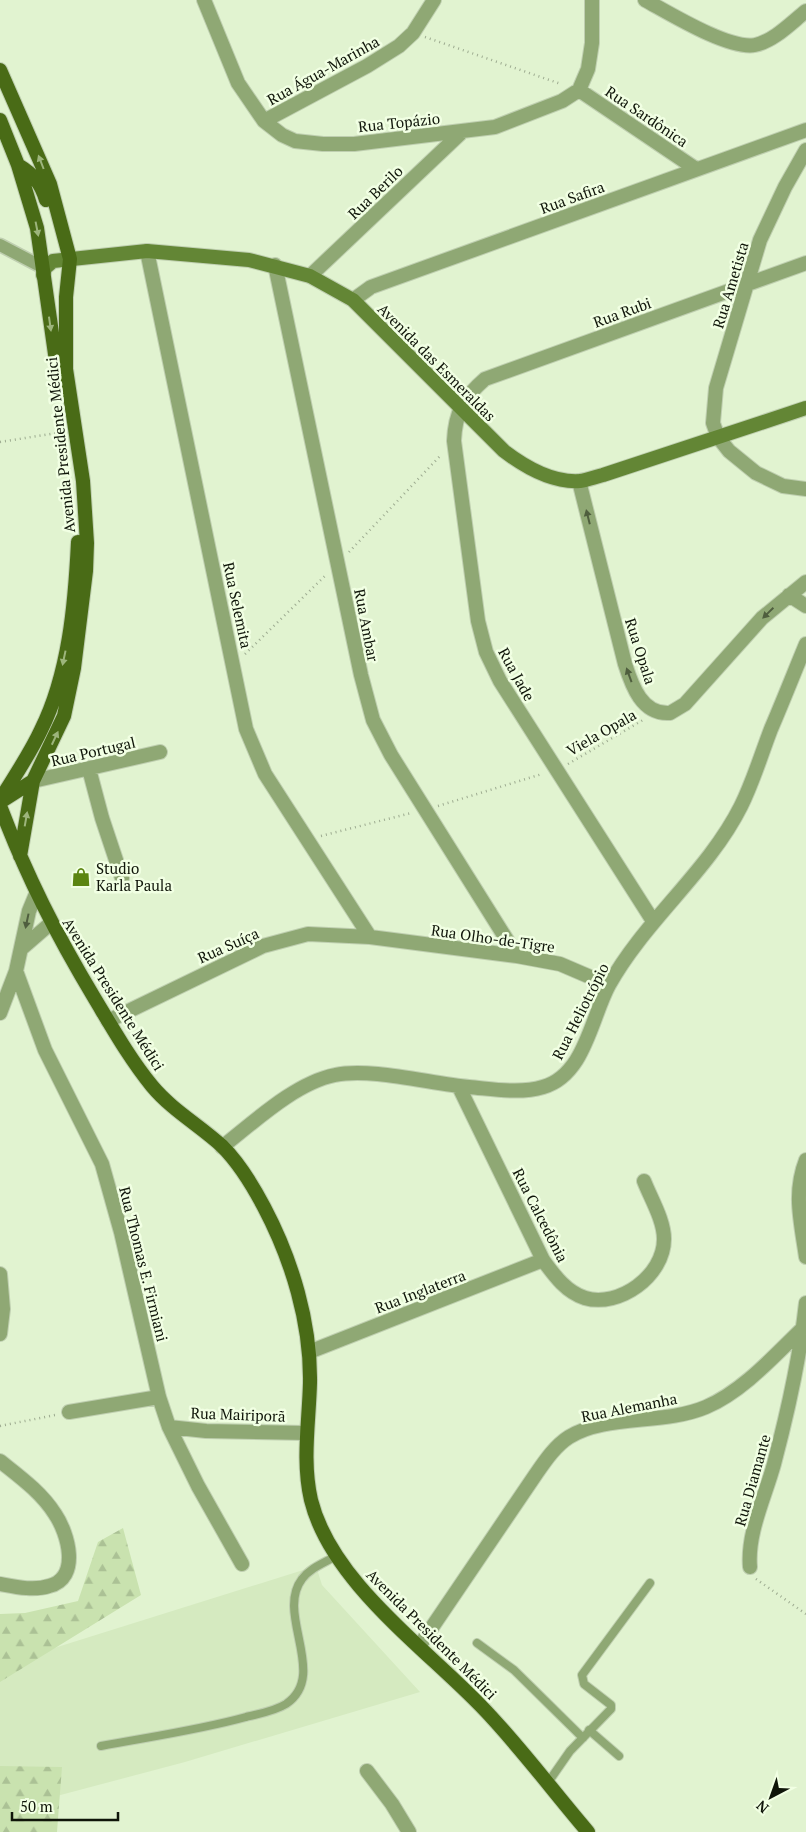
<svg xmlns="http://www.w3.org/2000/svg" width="806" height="1832" viewBox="0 0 806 1832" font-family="'PT Serif',serif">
<defs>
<pattern id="forest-firs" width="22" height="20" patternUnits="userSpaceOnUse" patternTransform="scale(1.25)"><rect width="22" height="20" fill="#c9e2af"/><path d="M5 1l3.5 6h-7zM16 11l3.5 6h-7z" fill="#abc195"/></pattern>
</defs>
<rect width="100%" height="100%" fill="#e1f3d0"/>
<path fill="#d5eac0" d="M 316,1566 L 322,1585 L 420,1692 L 185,1762 L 53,1797 L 0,1801 L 0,1665 Z"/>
<path fill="url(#forest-firs)" d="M 123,1528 L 141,1595 L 0,1682 L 0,1614 L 25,1613 L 78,1601 L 98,1542 Z
M 0,1766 L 62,1767 L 57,1832 L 0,1832 Z"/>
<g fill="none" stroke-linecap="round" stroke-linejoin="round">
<g stroke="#bfcfb0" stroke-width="10">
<path id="service" d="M 477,1643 L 514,1670 L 583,1738
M 589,1730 L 619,1756
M 101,1746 C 149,1737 199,1730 246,1717 C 259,1714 275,1711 286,1704 C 329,1675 275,1614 302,1579 C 310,1568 324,1563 336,1556
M 547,1784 L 570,1751 L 611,1709 L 611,1705 L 584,1684 L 582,1675 L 650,1583"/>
</g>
<g stroke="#bfcfb0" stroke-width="15">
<path id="pedestrian" d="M 0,245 L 42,267"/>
</g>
<g stroke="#bfcfb0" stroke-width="16">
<path id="minor" d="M 204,0 L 238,83 L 264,121 L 282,135 L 295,141 L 323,144 L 354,144 L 495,127 L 562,101 L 579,90 L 588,69 L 592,43 L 592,0
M 645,0 C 669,13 729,50 755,45 C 774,41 791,23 806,11
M 579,90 L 696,169
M 264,121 L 367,66 L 399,46 L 413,33 L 434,0
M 806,150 L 785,187 L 760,240 L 716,388 L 713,423 L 718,437 L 729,451 L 756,473 L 783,486 L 806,489
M 147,251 L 246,729 L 265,774 L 370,937
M 275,265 L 361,675 L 373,720 L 391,755 L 517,956
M 310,276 L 462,132
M 353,300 L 371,287 L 806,130
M 579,481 L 625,664 C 632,686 642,715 670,713 L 685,704 L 762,618 L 806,582
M 789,595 L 806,606
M 89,769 L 102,818 L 122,878
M 33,781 L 160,752
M 653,921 L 500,681 L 486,652 L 478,621 L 454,441 C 455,413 464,397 485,379 L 806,263
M 21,949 L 51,923
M 16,971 L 45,1050 L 102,1164 L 121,1232 L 159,1397 L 169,1427 L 198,1486 L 242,1564
M 0,1013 L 16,971 L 29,911 L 36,894
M 108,1021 L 263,946 L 308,934 L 370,937 L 517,956 L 560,964 L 609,985
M 459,1087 L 543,1260 C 554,1275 566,1292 585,1298 C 619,1308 664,1276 664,1239 C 664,1220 651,1199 644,1181
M 222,1147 C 254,1122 295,1083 335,1075 C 370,1067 432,1084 469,1087 C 493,1089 520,1094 543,1087 C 585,1075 591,1018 609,985 C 645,920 708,872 741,806 C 753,782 761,755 771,729 C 783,701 794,673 806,644
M 806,1160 C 793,1193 801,1222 806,1257
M 0,1274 L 3,1309 L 0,1334
M 309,1352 L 543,1260
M 69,1412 L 159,1397
M 169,1427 L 206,1431 L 306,1433
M 0,1461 C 20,1477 41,1492 55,1514 C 68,1533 81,1578 49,1586 C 34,1591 16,1587 0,1584
M 750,1567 C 747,1533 765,1497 774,1464 C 788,1411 800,1357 806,1303
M 420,1645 L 536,1474 C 545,1461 555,1446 569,1437 C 605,1414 664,1425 706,1407 C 743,1391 774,1356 803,1328
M 367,1771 L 392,1804 L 409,1832"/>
</g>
<g stroke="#bfcfb0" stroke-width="16">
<path id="secondary" d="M 43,275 L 45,268 L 53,261 L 147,251 L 249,260 L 310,276 L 353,300 L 504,451 C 525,467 552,483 580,481 C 587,480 595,477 603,475 L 806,408"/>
</g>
<g stroke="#bfcfb0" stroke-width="16">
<path id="primary" d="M 0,70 L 50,184 L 70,259 L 66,297 L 66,369 L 83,481 L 87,543 L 86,571 L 74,668 L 64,716 L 33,781 L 0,802
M 0,120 L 18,165 L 37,228 L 59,382
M 18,165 C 33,174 41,183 46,200
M 0,800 C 14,777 30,754 41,730 C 69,674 75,604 78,542
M 0,806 C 27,877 56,934 95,999 C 113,1029 130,1059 152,1086 C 172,1110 199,1125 222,1146 C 239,1163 253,1186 264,1207 C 292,1260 311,1323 310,1383 C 309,1422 302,1461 311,1500 C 331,1581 424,1647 481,1706 C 519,1745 552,1790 588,1832
M 20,856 L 33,781"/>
</g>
<path stroke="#9dab90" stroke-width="2.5" stroke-dasharray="1 4" stroke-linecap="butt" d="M 425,37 L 561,84
M 0,442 L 63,432
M 349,552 L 441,455
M 245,654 L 325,576
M 568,764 L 643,720
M 438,806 L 542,774
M 321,836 L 411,813
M 0,1426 L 55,1415
M 756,1579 L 806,1614"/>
<use href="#service" stroke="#8fa874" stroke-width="8"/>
<use href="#pedestrian" stroke="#8fa874" stroke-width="12"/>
<use href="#minor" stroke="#8fa874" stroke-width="14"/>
<use href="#secondary" stroke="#638635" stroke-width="14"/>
<use href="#primary" stroke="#496b16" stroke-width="14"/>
</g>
<defs><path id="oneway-solid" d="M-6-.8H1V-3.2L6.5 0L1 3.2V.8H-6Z" transform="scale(1.25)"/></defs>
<g fill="#9db57c">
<use href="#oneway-solid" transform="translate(41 162) rotate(-111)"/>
<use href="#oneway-solid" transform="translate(37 229) rotate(79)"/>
<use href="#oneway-solid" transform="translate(50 324) rotate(82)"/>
<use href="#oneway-solid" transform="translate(64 658) rotate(102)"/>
<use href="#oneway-solid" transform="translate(55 738) rotate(-65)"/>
<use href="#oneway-solid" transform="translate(26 819) rotate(-80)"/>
</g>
<g fill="#4f5e3e">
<use href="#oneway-solid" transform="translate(588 517) rotate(-104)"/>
<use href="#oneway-solid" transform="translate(768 613) rotate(136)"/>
<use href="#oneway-solid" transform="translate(629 675) rotate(-110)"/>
<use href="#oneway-solid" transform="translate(27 921) rotate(102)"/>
</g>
<defs>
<g id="shop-bare" transform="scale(1.5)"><path d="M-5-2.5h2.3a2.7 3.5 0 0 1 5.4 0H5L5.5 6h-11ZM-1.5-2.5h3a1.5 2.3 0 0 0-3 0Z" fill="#5b8511" stroke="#f1ffe3" stroke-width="2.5" paint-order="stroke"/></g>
</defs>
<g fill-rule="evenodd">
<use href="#shop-bare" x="81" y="877"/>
</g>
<g text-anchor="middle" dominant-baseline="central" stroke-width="5" stroke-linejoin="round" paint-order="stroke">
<g font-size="15" fill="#0f1509" stroke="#f1ffe3">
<text transform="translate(323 70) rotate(-29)">Rua Água-Marinha</text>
<text transform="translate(647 116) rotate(34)">Rua Sardônica</text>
<text transform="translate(399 122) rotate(-6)">Rua Topázio</text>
<text transform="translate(375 192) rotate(-44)">Rua Berilo</text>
<text transform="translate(572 197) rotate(-20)">Rua Safira</text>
<text transform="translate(730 285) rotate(-73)">Rua Ametista</text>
<text transform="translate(622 312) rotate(-20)">Rua Rubi</text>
<text transform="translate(437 362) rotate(45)">Avenida das Esmeraldas</text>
<text transform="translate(60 445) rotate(-96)">Avenida Presidente Médici</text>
<text transform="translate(238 605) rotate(78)">Rua Selemita</text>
<text transform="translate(367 625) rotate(79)">Rua Ambar</text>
<text transform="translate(641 651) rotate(72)">Rua Opala</text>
<text transform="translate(517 674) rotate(61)">Rua Jade</text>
<text transform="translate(601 732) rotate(-30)">Viela Opala</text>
<text transform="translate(93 751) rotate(-13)">Rua Portugal</text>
<text transform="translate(493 938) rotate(8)">Rua Olho-de-Tigre</text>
<text transform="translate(228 945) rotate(-24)">Rua Suíça</text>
<text transform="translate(114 994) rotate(58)">Avenida Presidente Médici</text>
<text transform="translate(580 1011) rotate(-63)">Rua Heliotrópio</text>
<text transform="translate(541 1215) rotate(63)">Rua Calcedônia</text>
<text transform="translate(144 1264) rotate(76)">Rua Thomas E. Firmiani</text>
<text transform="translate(420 1291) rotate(-21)">Rua Inglaterra</text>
<text transform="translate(629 1407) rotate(-11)">Rua Alemanha</text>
<text transform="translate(238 1414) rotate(2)">Rua Mairiporã</text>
<text transform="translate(752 1480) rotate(-74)">Rua Diamante</text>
<text transform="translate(432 1634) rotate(45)">Avenida Presidente Médici</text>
</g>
<g font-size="15" fill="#0f1509" stroke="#f1ffe3" text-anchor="start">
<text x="96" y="868">Studio<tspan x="96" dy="17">Karla Paula</tspan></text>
</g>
</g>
<g transform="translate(771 1797) rotate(221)" stroke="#f1ffe3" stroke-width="4" paint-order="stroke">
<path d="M0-4L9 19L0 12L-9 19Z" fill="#0f1509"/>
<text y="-8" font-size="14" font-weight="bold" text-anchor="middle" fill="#0f1509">N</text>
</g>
<path d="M12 1812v8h106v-8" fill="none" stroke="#0f1509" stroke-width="2.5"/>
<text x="20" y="1812" font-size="15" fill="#0f1509" stroke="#f1ffe3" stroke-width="4" paint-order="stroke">50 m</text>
</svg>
